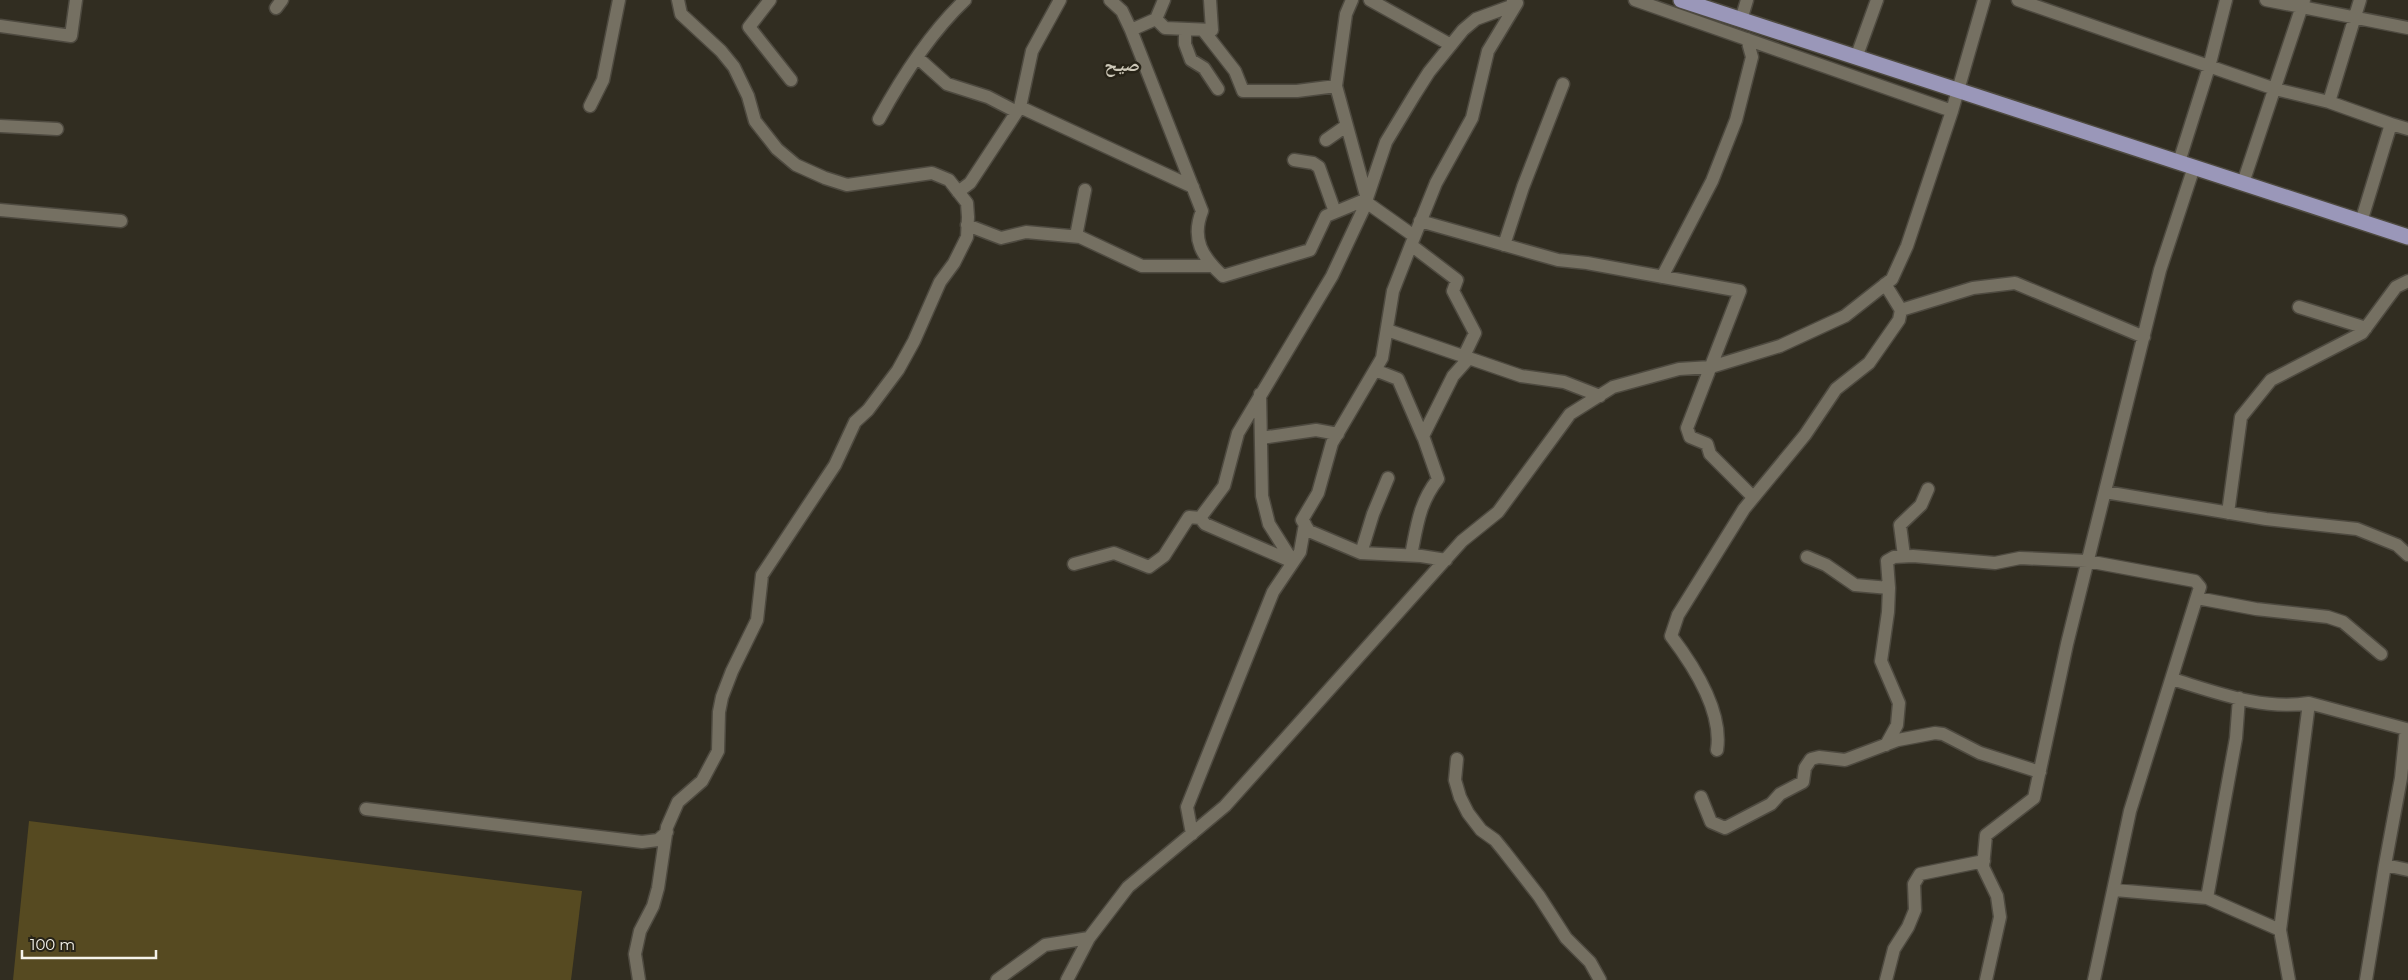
<svg xmlns="http://www.w3.org/2000/svg" width="2408" height="980" viewBox="0 0 2408 980" font-family="Montserrat,'Noto Naskh Arabic',sans-serif">
<rect width="100%" height="100%" fill="#312d21"/>
<path fill="#564a21" d="M 29,821 L 582,891 L 571,980 L 13,980 Z"/>
<g fill="none" stroke-linecap="round" stroke-linejoin="round">
<g stroke="#4e4a40" stroke-width="15">
<path id="minor" d="M 770,0 L 749,27 L 791,80
M 1110,0 L 1122,11 L 1131,30
M 1164,0 L 1156,19 L 1131,30 L 1202,211 C 1191,239 1202,257 1223,276 L 1310,250 L 1326,216 L 1367,199 L 1336,86 L 1346,14 L 1352,0
M 1370,0 L 1451,45
M 1635,0 L 1952,111
M 2018,0 L 2275,89 L 2329,102
M 2266,0 L 2408,28
M 2360,0 L 2329,102 L 2391,124
M 276,8 L 282,0
M 1156,19 L 1165,28 L 1212,30 L 1210,0
M 1741,20 L 1747,0
M 0,26 L 71,36 L 76,0
M 1185,29 L 1185,44 L 1191,60 L 1204,68 L 1218,89
M 1203,30 L 1235,71 L 1243,91 L 1297,91 L 1336,86
M 918,58 L 947,84 L 988,97 L 1015,111
M 1856,58 L 1877,0
M 590,106 L 603,80 L 619,0
M 1020,107 L 1032,51 L 1060,0
M 879,119 C 902,77 930,33 965,0
M 0,126 L 57,129
M 1326,140 L 1346,126
M 1294,160 L 1313,163 L 1319,167 L 1335,212
M 2179,162 L 2209,67 L 2226,0
M 2243,183 L 2304,0
M 958,192 L 970,183 L 1020,107 L 1193,187
M 1366,202 L 1414,236
M 0,210 L 121,221
M 1420,221 L 1558,260 L 1587,263 L 1740,291 L 1687,428 L 1690,437 L 1707,444 L 1710,454 L 1753,497
M 2361,222 L 2391,124 L 2408,129
M 967,225 L 1001,238 L 1026,232 L 1080,237 L 1142,266 L 1212,266
M 1076,236 L 1085,190
M 1411,245 L 1457,280 L 1453,291 L 1475,333 L 1464,356
M 1504,245 L 1523,187 L 1563,84
M 1662,277 L 1712,181 L 1736,120 L 1752,57 L 1747,39
M 2299,307 L 2366,328
M 1901,310 L 1973,288 L 2015,283 L 2144,337
M 1387,330 L 1521,376 L 1564,382 L 1600,396
M 1375,370 L 1398,379 L 1423,437
M 1260,394 L 1262,496 L 1269,524 L 1293,562
M 1261,438 L 1316,430 L 1338,434
M 1388,478 L 1373,514 L 1361,553 L 1421,556 L 1446,560
M 2105,492 L 2266,519 L 2357,529 L 2397,545 L 2408,555
M 2228,513 L 2241,417 L 2271,380 L 2362,333 L 2396,287 L 2408,281
M 1200,518 L 1205,524 L 1293,562
M 1361,553 L 1309,531 L 1302,520 L 1318,493 L 1332,443 L 1382,358 L 1393,291 L 1411,245 L 1436,183 L 1472,118 L 1488,51 L 1517,3
M 1411,555 C 1417,526 1419,503 1438,479 L 1423,436 L 1453,376 L 1469,358
M 1904,556 L 1900,525 L 1921,505 L 1928,489
M 1807,557 L 1826,565 L 1855,585 L 1889,588
M 1074,564 L 1114,553 L 1149,567 L 1164,556 L 1189,517 L 1200,518 L 1224,486 L 1238,433 L 1332,276 L 1363,210 L 1386,142 L 1415,94 L 1429,72 L 1463,30 L 1476,19 L 1514,5 L 1513,0
M 2197,598 L 2256,609 L 2328,617 L 2343,622 L 2381,654
M 2172,679 C 2215,692 2264,711 2309,703 L 2280,930 L 2289,980
M 2239,698 L 2236,738 L 2207,898 L 2280,930
M 2309,703 L 2406,729 L 2401,778 L 2385,865
M 1886,745 L 1897,725 L 1899,703 L 1881,661 L 1888,612 L 1889,588 L 1887,561 L 1894,557 L 1913,556 L 1995,563 L 2020,558 L 2087,561 L 2195,581 L 2200,587 L 2130,811 L 2094,980
M 1717,750 C 1723,712 1693,665 1671,636 L 1678,615 L 1744,509 L 1805,435 L 1836,389 L 1869,363 L 1899,320 L 1901,310 L 1885,284
M 1457,759 L 1455,780 L 1460,797 L 1468,813 L 1481,830 L 1495,840 L 1504,851 L 1539,896 L 1566,938 L 1590,962 L 1600,980
M 1701,797 L 1711,822 L 1725,828 L 1771,804 L 1780,794 L 1803,782 L 1805,768 L 1811,759 L 1819,757 L 1845,760 L 1898,740 L 1935,733 L 1943,734 L 1980,753 L 2040,772
M 366,809 L 642,842 L 658,840 L 667,832
M 1192,834 L 1187,807 L 1273,592 L 1300,552 L 1305,524
M 2115,890 L 2207,898
M 639,980 L 635,954 L 640,931 L 653,906 L 658,888 L 667,827 L 678,802 L 702,781 L 718,751 L 719,712 L 722,697 L 732,671 L 757,620 L 762,575 L 835,465 L 855,422 L 868,410 L 898,370 L 914,341 L 940,282 L 954,263 L 967,237 L 968,217 L 967,203 L 949,180 L 932,173 L 847,185 L 825,178 L 796,165 L 777,149 L 755,121 L 748,96 L 734,67 L 721,51 L 681,14 L 678,0
M 997,980 L 1045,945 L 1089,938
M 1067,980 L 1089,938 L 1128,887 L 1225,806 L 1462,541 L 1498,512 L 1570,414 L 1613,387 L 1679,369 L 1711,367 L 1780,346 L 1845,316 L 1892,279 L 1907,246 L 1952,111 L 1984,0
M 1886,980 L 1894,949 L 1908,927 L 1915,910 L 1914,884 L 1920,874 L 1984,861
M 1986,980 L 2000,917 L 1997,896 L 1983,867 L 1986,835 L 2034,798 L 2067,644 L 2160,270 L 2194,167
M 2366,980 L 2385,865 L 2408,870"/>
</g>
<g stroke="#4e4a40" stroke-width="18">
<path id="major" d="M 1681,0 L 2408,237"/>
</g>
<use href="#minor" stroke="#757062" stroke-width="12"/>
<use href="#major" stroke="#9a97b9" stroke-width="15"/>
</g>
<g text-anchor="middle" dominant-baseline="central" stroke-width="5" stroke-linejoin="round" paint-order="stroke">
<g font-size="19" font-weight="bold" fill="#ccc7b7" stroke="#272317">
<text x="1122" y="64">صيح</text>
</g>
</g>
<path d="M22 950v8h134v-8" fill="none" stroke="#f5f3eb" stroke-width="2.5"/>
<text x="30" y="950" font-size="15" fill="#f5f3eb" stroke="#272317" stroke-width="4" paint-order="stroke">100 m</text>
</svg>
